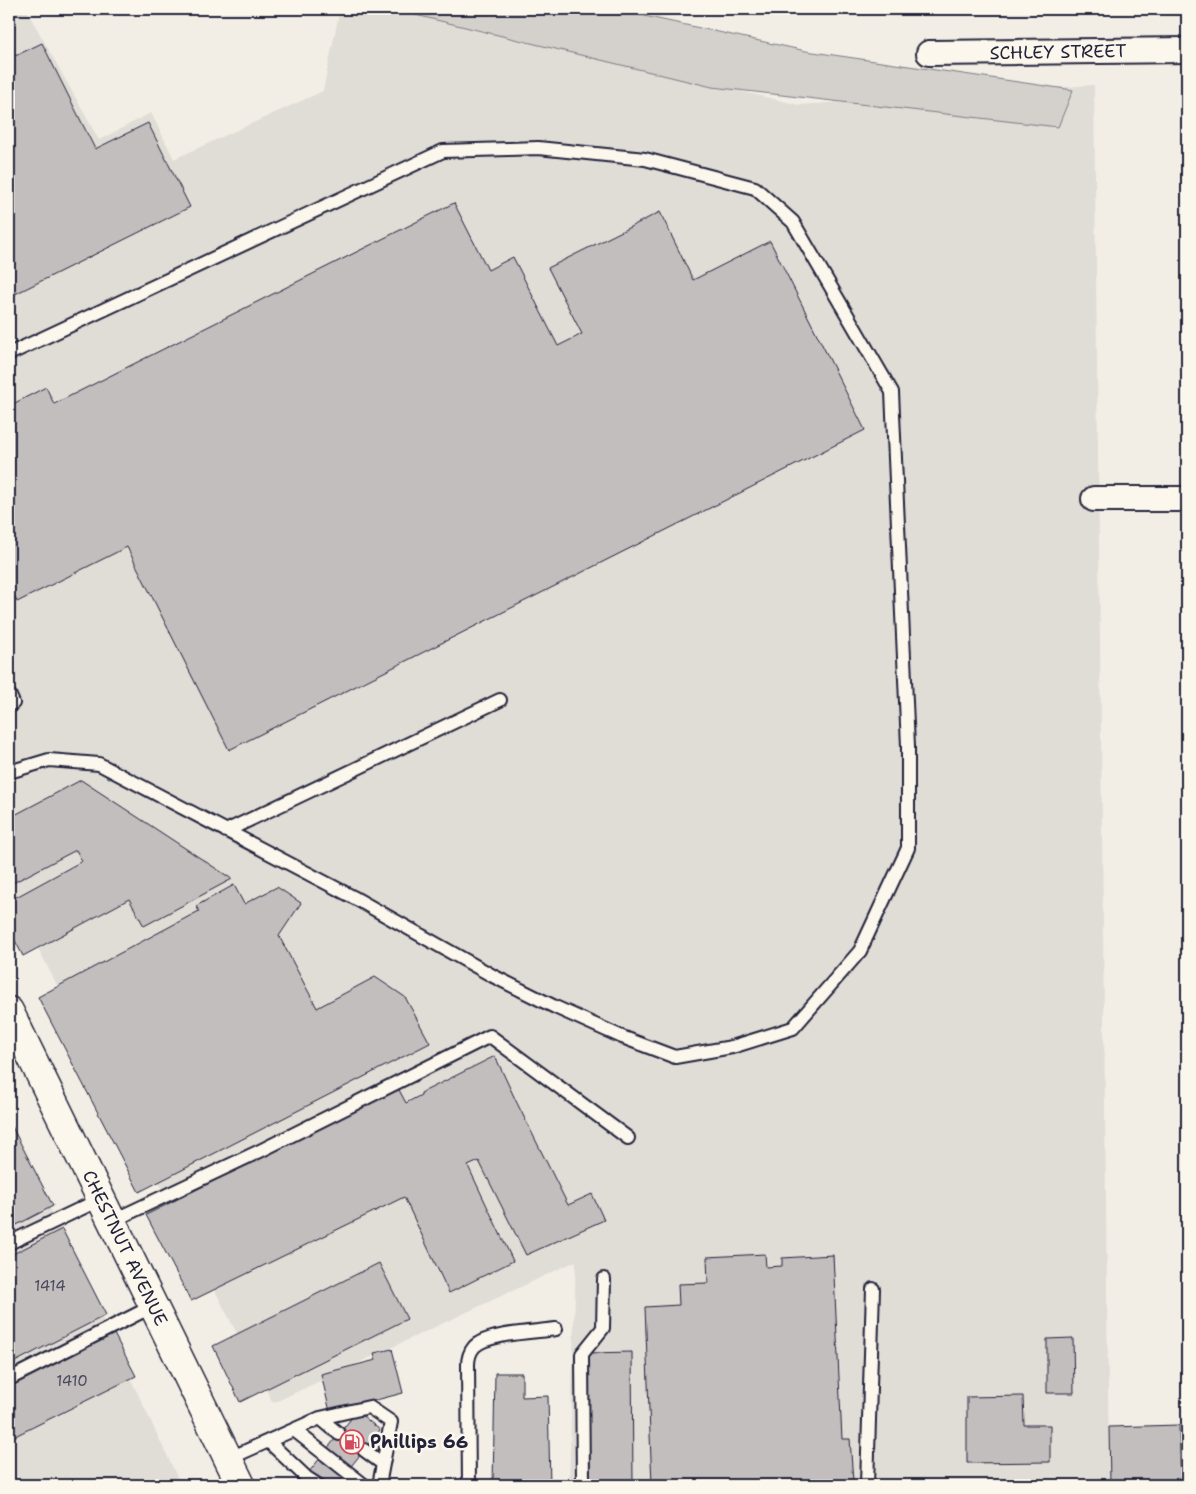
<svg xmlns="http://www.w3.org/2000/svg" width="1196" height="1494" viewBox="0 0 1196 1494" font-family="'Shantell Sans',sans-serif">
<rect width="100%" height="100%" fill="#f2eee5"/>
<filter id="ink" filterUnits="userSpaceOnUse"><feTurbulence type="fractalNoise" baseFrequency=".02" numOctaves="2"/><feDisplacementMap in="SourceGraphic" scale="10" xChannelSelector="R" yChannelSelector="G"/><feConvolveMatrix kernelMatrix="1 2 1 2 8 2 1 2 1" color-interpolation-filters="sRGB"/></filter>
<g filter="url(#ink)">
<path fill="#e0dcd6" d="M 9,9 L 26,9 L 99,140 L 151,113 L 174,159 L 323,91 L 340,9 L 392,9 L 799,105 L 1094,85 L 1109,1485 L 569,1485 L 576,1261 L 273,1403 L 9,892 Z
M 9,1122 L 181,1485 L 9,1485 Z"/>
<path fill="#d4d1cc" stroke="#7b7a84" d="M 391,9 L 612,9 L 806,51 L 1073,90 L 1058,127 L 712,87 Z"/>
<path fill="#c2bebe" stroke="#22223b" d="M 9,43 L 15,56 L 42,43 L 95,149 L 148,123 L 190,207 L 9,297 Z
M 454,203 L 488,270 L 513,257 L 558,346 L 582,334 L 548,268 L 660,212 L 693,280 L 770,241 L 865,430 L 229,750 L 127,547 L 17,602 L 9,584 L 9,406 L 46,387 L 54,404 Z
M 81,780 L 232,879 L 144,926 L 129,899 L 23,956 L 9,929 L 9,901 L 82,861 L 76,850 L 9,885 L 9,818 Z
M 234,885 L 244,904 L 277,887 L 301,903 L 279,936 L 317,1008 L 375,977 L 405,997 L 430,1043 L 139,1192 L 38,997 L 199,911 L 196,906 Z
M 495,1056 L 516,1101 L 568,1205 L 592,1194 L 604,1220 L 526,1255 L 479,1161 L 468,1166 L 513,1261 L 449,1293 L 404,1197 L 191,1301 L 146,1215 L 398,1088 L 406,1103 L 421,1095 L 421,1093 Z
M 9,1121 L 53,1206 L 9,1229 Z
M 62,1229 L 106,1315 L 9,1365 L 9,1256 Z
M 765,1254 L 766,1267 L 782,1266 L 782,1258 L 833,1255 L 842,1439 L 850,1439 L 853,1481 L 742,1485 L 652,1485 L 645,1307 L 679,1305 L 678,1284 L 708,1283 L 707,1257 Z
M 379,1263 L 407,1319 L 240,1402 L 213,1346 Z
M 114,1334 L 136,1376 L 9,1439 L 9,1387 Z
M 1073,1338 L 1074,1393 L 1047,1393 L 1047,1339 Z
M 392,1349 L 403,1393 L 330,1412 L 321,1374 L 376,1360 L 374,1353 Z
M 632,1352 L 633,1485 L 590,1485 L 588,1353 Z
M 495,1373 L 522,1373 L 522,1397 L 548,1396 L 550,1485 L 493,1485 Z
M 1023,1396 L 1024,1425 L 1050,1425 L 1050,1462 L 967,1463 L 967,1397 Z
M 357,1411 L 380,1430 L 336,1485 L 326,1485 L 309,1472 Z
M 1179,1425 L 1181,1485 L 1110,1485 L 1109,1427 Z"/>
<g fill="none" stroke-linecap="round" stroke-linejoin="round">
<g stroke="#22223b" stroke-width="16">
<path id="lane" d="M 9,354 L 443,151 L 538,148 L 645,159 L 755,188 L 793,222 L 892,392 L 908,746 L 908,848 L 860,951 L 793,1028 L 732,1047 L 675,1057 L 622,1037 L 555,1007 L 493,976 L 353,897 L 99,764 L 49,760 L 9,772
M 9,694 L 13,703 L 9,705
M 226,831 L 500,700
M 112,1221 L 260,1151 L 490,1036 L 628,1138
M 9,1243 L 101,1199
M 9,1379 L 153,1306
M 320,1418 L 339,1434
M 294,1430 L 364,1485
M 268,1441 L 307,1478 L 318,1485
M 364,1450 L 383,1464
M 228,1459 L 320,1418 L 369,1407 L 391,1422 L 379,1485
M 469,1485 L 468,1365 C 468,1359 469,1353 474,1347 C 486,1333 537,1332 556,1329
M 583,1485 L 582,1354 L 603,1328 L 604,1279
M 867,1485 L 873,1289"/>
</g>
<g stroke="#22223b" stroke-width="28">
<path id="street" d="M 929,53 L 1187,50
M 1094,499 L 1187,499"/>
</g>
<g stroke="#22223b" stroke-width="31">
<path id="secondary" d="M 9,1011 L 241,1485"/>
</g>
<use href="#lane" stroke="#fbf7ec" stroke-width="12"/>
<use href="#street" stroke="#fbf7ec" stroke-width="24"/>
<use href="#secondary" stroke="#fbf7ec" stroke-width="28"/>
</g>
</g>
<defs>
<g id="fuel-ring" transform="scale(1.25)"><circle r="9.5" fill="#fbf7ec" stroke="#d1495b" stroke-width="1.5"/><path d="M-5.5-6h7V0h2V4h1.3V-2.5L3-4.5l.8-.8L6-3V5H2.5V1h-1V6h-7ZM-4.2-4.7v3.2H.2V-4.7Z" fill="#d1495b"/></g>
</defs>
<g fill-rule="evenodd">
<use href="#fuel-ring" x="352" y="1442"/>
</g>
<g text-anchor="middle" dominant-baseline="central" stroke-width="5" stroke-linejoin="round" paint-order="stroke">
<g font-size="15" fill="#4a495c">
<text x="50" y="1286">1414</text>
<text x="72" y="1381">1410</text>
</g>
<g font-size="18" fill="#22223b" stroke="#fbf7ec">
<text transform="translate(1058 52) rotate(-1)">SCHLEY STREET</text>
<text transform="translate(125 1248) rotate(64)">CHESTNUT AVENUE</text>
</g>
<g font-size="18" font-weight="bold" fill="#22223b" stroke="#fbf7ec" text-anchor="start">
<text x="370" y="1442">Phillips 66</text>
</g>
</g>
<rect width="1196" height="1494" fill="none" stroke="#fbf7ec" stroke-width="30"/>
<rect x="15" y="15" width="1166" height="1464" fill="none" stroke="#22223b" stroke-width="2" filter="url(#ink)"/>
</svg>
